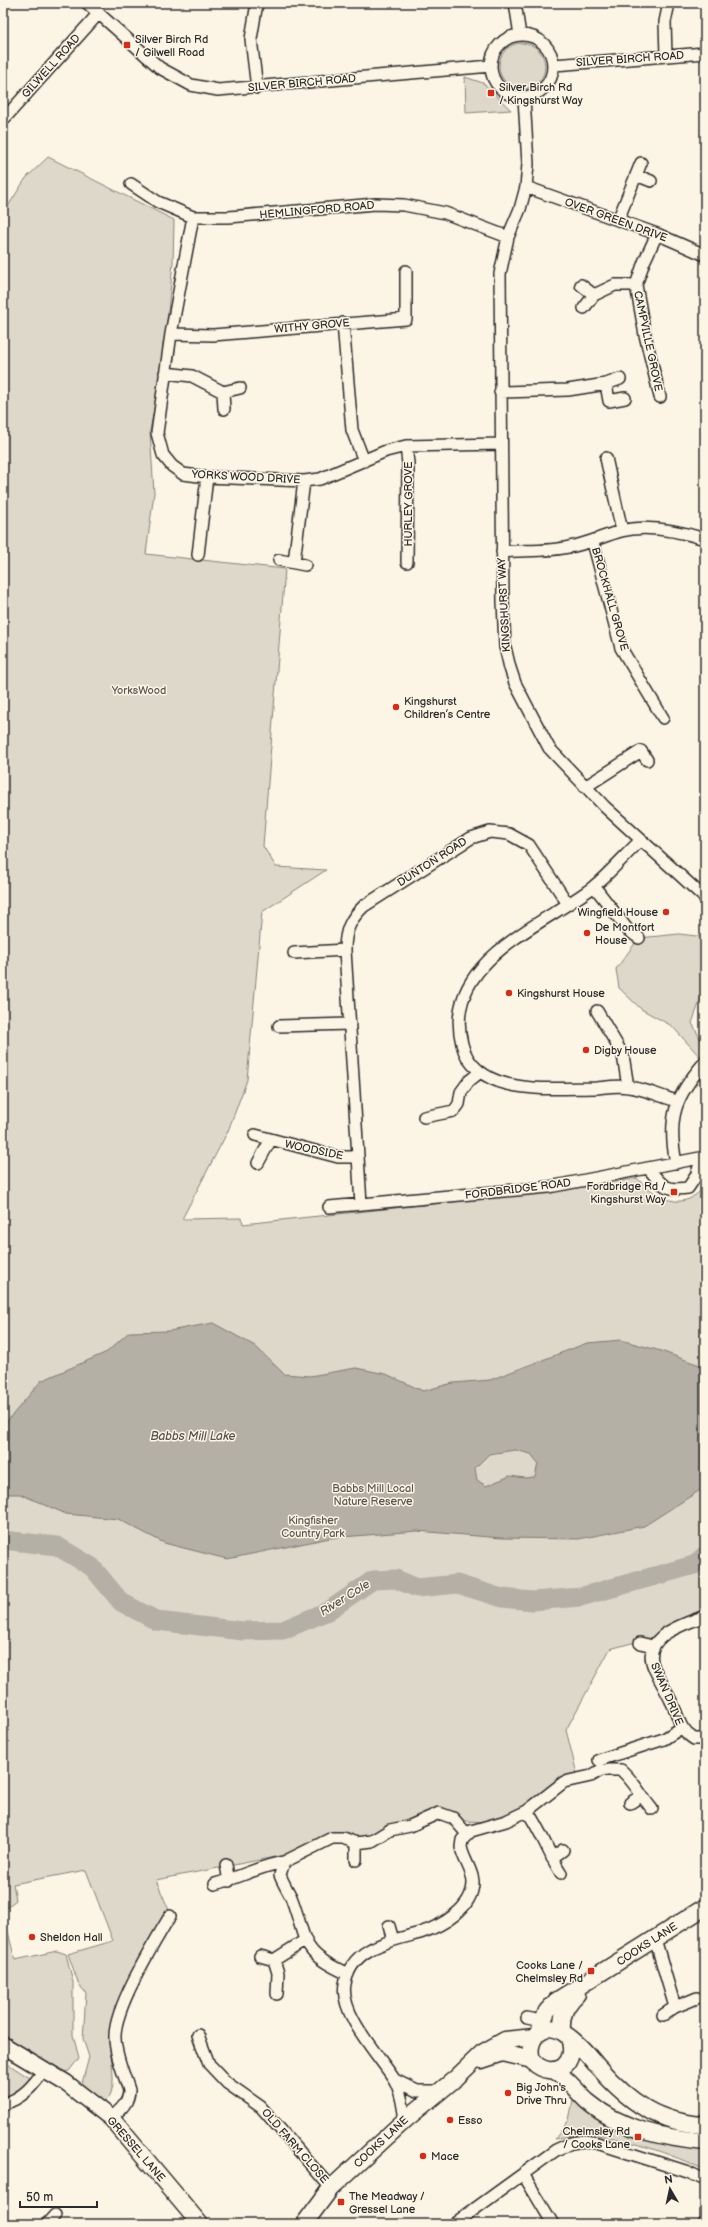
<svg xmlns="http://www.w3.org/2000/svg" width="708" height="2227" viewBox="0 0 708 2227" font-family="'Balsamiq Sans',sans-serif">
<rect width="100%" height="100%" fill="#fcf5e5"/>
<filter id="ink" filterUnits="userSpaceOnUse"><feTurbulence type="fractalNoise" baseFrequency=".025" numOctaves="2"/><feDisplacementMap in="SourceGraphic" scale="8" xChannelSelector="R" yChannelSelector="G"/><feConvolveMatrix kernelMatrix="1 2 1 2 8 2 1 2 1" color-interpolation-filters="sRGB"/></filter>
<g filter="url(#ink)">
<path fill="#ded8ca" stroke="#84827a" d="M499 66a23 23 0 1 1 46 0a23 23 0 1 1-46 0Z
M 465,77 L 483,83 L 511,110 L 466,113 Z
M 48,157 L 174,220 L 173,263 L 163,360 L 150,431 L 154,493 L 146,554 L 285,569 L 263,846 L 276,867 L 326,870 L 262,912 L 247,1080 L 228,1131 L 182,1219 L 242,1218 L 243,1224 L 566,1190 L 637,1178 C 650,1191 670,1207 689,1199 C 695,1196 700,1191 705,1188 L 705,1612 L 650,1638 L 610,1649 L 566,1730 L 577,1774 L 561,1779 L 518,1810 L 494,1822 L 464,1821 L 451,1811 L 438,1810 L 411,1822 L 398,1822 L 367,1837 L 333,1835 L 285,1855 L 156,1880 L 171,1915 C 152,1945 119,1987 111,2021 C 105,2043 118,2076 111,2093 C 110,2097 106,2100 104,2103 L 81,2087 L 89,2057 L 83,2039 L 86,1993 L 79,1985 L 68,1954 L 113,1941 L 86,1870 L 13,1884 L 16,1900 L 6,1908 L 6,1924 L 15,1960 L 57,1951 L 66,1954 L 73,1982 L 73,2035 L 79,2058 L 69,2071 L 63,2072 L 3,2040 L 3,214 L 26,178 Z
M 679,934 L 705,937 L 705,999 L 701,998 L 692,1023 L 705,1048 L 700,1057 L 672,1026 L 641,1009 L 619,988 L 616,969 L 639,938 Z
M 3,2061 L 33,2080 L 20,2092 L 3,2100 Z
M 573,2100 L 588,2108 L 705,2148 L 705,2170 C 674,2155 623,2137 588,2134 C 578,2133 566,2137 555,2139 L 569,2120 Z"/>
<path fill="#b4b0a5" stroke="#7d7b74" fill-rule="evenodd" d="M 213,1323 L 255,1346 L 284,1374 L 310,1376 L 356,1368 L 386,1374 L 423,1391 L 453,1383 L 490,1380 L 587,1343 L 621,1340 L 661,1351 L 705,1367 L 705,1487 L 644,1526 L 579,1539 L 501,1538 L 417,1531 L 330,1538 L 227,1559 L 164,1543 L 118,1519 L 66,1514 L 20,1494 L 3,1494 L 3,1426 L 41,1381 L 107,1352 L 129,1332 L 169,1331 ZM 515,1450 L 531,1454 L 538,1463 L 535,1477 L 525,1478 L 510,1476 L 486,1486 L 477,1480 L 475,1468 L 489,1454 Z"/>
<g fill="none" stroke-linecap="round" stroke-linejoin="round">
<path stroke="#b4b0a5" stroke-width="19" d="M 3,1540 L 57,1546 L 92,1567 L 121,1602 L 157,1621 L 243,1631 L 283,1630 L 328,1611 L 373,1580 L 396,1579 L 417,1588 L 457,1584 L 502,1598 L 533,1601 L 580,1597 L 694,1565 L 705,1555"/>
<g stroke="#2b2b2b" stroke-width="14">
<path id="street" d="M 87,3 L 160,68 L 191,85 L 218,90 L 491,66
M 257,3 L 251,39 L 257,88
M 515,3 L 520,35
M491 66a31 31 0 1 1 62 0a31 31 0 1 1-62 0Z
M 666,56 L 665,22 L 669,3
M 554,65 L 705,53
M 524,98 L 528,164 L 526,187 L 520,209 L 508,237 L 500,274 L 503,601 L 505,647 L 510,668 L 515,683 L 549,748 L 605,807 L 705,898
M 3,120 L 99,13
M 636,175 L 651,181
M 131,184 L 158,202 L 193,217 L 229,217 L 375,204 L 404,205 L 445,213 L 508,237
M 526,187 L 657,234 L 705,255
M 193,217 L 171,334 L 157,433 L 163,455 L 172,466 L 183,474 L 207,477 L 304,481 L 320,479 L 386,451 L 406,446 L 501,444
M 618,220 L 641,163
M 657,234 L 644,262 L 636,285 L 645,335 L 660,397
M 581,285 L 594,295 L 615,285 L 636,285
M 584,308 L 594,295
M 343,323 L 352,430 L 364,461
M 171,334 L 213,335 L 406,319 L 406,271
M 165,373 L 192,376 L 223,392 L 224,409
M 606,384 L 620,379
M 223,392 L 240,388
M 500,392 L 568,390 L 606,384 L 609,401 L 625,398
M 406,446 L 408,463 L 407,562
M 606,458 L 622,531
M 593,542 L 621,648 L 663,718
M 502,552 C 523,550 547,552 569,547 C 587,544 603,536 621,531 C 648,524 679,531 705,539
M 198,555 L 207,477
M 279,560 L 305,565
M 294,562 L 304,481
M 585,787 L 641,751 L 647,760
M 641,840 C 625,855 610,873 593,887 C 541,927 441,962 462,1044 C 467,1066 486,1079 507,1084 C 536,1091 568,1088 597,1088 C 607,1087 618,1085 628,1087 C 644,1088 661,1097 677,1101
M 594,886 L 628,930 L 639,938
M 294,953 L 345,950
M 597,1011 L 623,1055 L 628,1087
M 279,1026 L 350,1024
M 424,1117 L 454,1111 L 459,1104 L 461,1092 L 469,1081 L 479,1073
M 255,1135 L 338,1157 L 357,1157
M 258,1163 L 270,1141
M 676,1163 C 667,1118 675,1096 705,1062
M 649,1169 C 662,1186 666,1191 688,1188 L 696,1176 L 702,1158
M 361,1204 L 345,950 C 345,931 350,919 364,906 L 471,838 L 490,832 L 509,834 L 529,845 L 568,904
M 329,1207 L 549,1187 L 705,1157
M 705,1616 C 683,1625 640,1636 654,1668 C 659,1679 666,1690 671,1701 C 680,1717 677,1728 694,1739 L 705,1739
M 640,1643 L 653,1646
M 599,1760 L 664,1739 L 681,1728
M 630,1803 L 641,1796
M 527,1811 C 541,1830 548,1853 561,1873
M 356,1843 L 356,1860
M 552,1858 L 563,1850
M 226,1865 L 229,1881
M 215,1884 C 239,1878 259,1866 284,1862
M 389,1926 L 393,1940
M 655,1939 L 675,2007
M 260,1956 L 274,1960
M 348,1974 C 298,1952 308,1941 291,1897 C 287,1889 283,1883 280,1875 L 284,1862 L 332,1838 L 343,1838 L 356,1843 L 372,1841 L 390,1830 L 410,1826 L 439,1813 L 453,1818 L 467,1834
M 277,1994 L 278,1973 L 274,1960 L 304,1941
M 663,2015 L 675,2007 L 697,1998
M 527,2018 L 542,2021
M 198,2035 L 209,2064 L 227,2083 L 261,2107 L 331,2188
M 395,2080 L 417,2091 L 439,2091
M 3,2104 C 22,2099 34,2085 44,2070
M 111,2118 C 120,2110 129,2103 129,2090 C 124,2074 115,2055 115,2037 C 114,2008 154,1943 170,1916
M 405,2120 C 403,2106 401,2091 394,2079 C 379,2055 339,2014 345,1984 C 351,1947 391,1941 420,1933 C 442,1926 474,1908 473,1881 C 472,1869 463,1859 461,1847 L 462,1840 L 471,1831 L 506,1821 L 527,1811 L 564,1782 L 591,1776 L 601,1770 L 621,1770 C 634,1781 641,1796 652,1809
M 523,2174 L 553,2224
M 47,2224 L 55,2215
M 454,2224 L 556,2150 L 571,2143 L 584,2141 L 597,2143 L 688,2172 L 705,2180
M 704,2224 L 705,2222"/>
</g>
<g stroke="#2b2b2b" stroke-width="19">
<path id="secondary" d="M 562,2031 C 561,2015 565,2006 577,1994
M 539,2032 L 547,2011 L 556,2001 L 705,1907
M 568,2036 C 580,2063 555,2082 533,2062 C 524,2043 541,2019 562,2032 C 577,2041 588,2055 599,2068 C 629,2102 658,2123 705,2125
M 3,2045 L 66,2083 L 111,2118 L 200,2224
M 482,2060 L 503,2053 L 532,2060
M 553,2070 C 569,2079 574,2089 587,2101 C 619,2129 664,2138 705,2142
M 304,2224 L 331,2188 L 405,2120 L 456,2078 L 482,2053 L 505,2040 L 534,2037"/>
</g>
<use href="#street" stroke="#fcf5e5" stroke-width="11"/>
<use href="#secondary" stroke="#fcf5e5" stroke-width="16"/>
</g>
</g>
<g fill="#c8321e" stroke="#fcf5e5" stroke-width="1.5">
<rect x="123" y="41" width="8" height="8" rx="2"/>
<rect x="487" y="89" width="8" height="8" rx="2"/>
<circle cx="396" cy="707" r="4"/>
<circle cx="666" cy="912" r="4"/>
<circle cx="587" cy="933" r="4"/>
<circle cx="509" cy="993" r="4"/>
<circle cx="586" cy="1050" r="4"/>
<rect x="670" y="1188" width="8" height="8" rx="2"/>
<circle cx="32" cy="1937" r="4"/>
<rect x="587" y="1967" width="8" height="8" rx="2"/>
<circle cx="508" cy="2093" r="4"/>
<circle cx="450" cy="2120" r="4"/>
<rect x="634" y="2133" width="8" height="8" rx="2"/>
<circle cx="423" cy="2156" r="4"/>
<rect x="337" y="2198" width="8" height="8" rx="2"/>
</g>
<g text-anchor="middle" dominant-baseline="central" stroke-width="3" stroke-linejoin="round" paint-order="stroke">
<g font-size="11" fill="#2b2b2b" stroke="#fcf5e5" text-anchor="start">
<text x="135" y="39">Silver Birch Rd<tspan x="135" dy="13">/ Gilwell Road</tspan></text>
<text x="499" y="87">Silver Birch Rd<tspan x="499" dy="13">/ Kingshurst Way</tspan></text>
<text x="404" y="701">Kingshurst<tspan x="404" dy="13">Children’s Centre</tspan></text>
<text x="658" y="912" text-anchor="end">Wingfield House</text>
<text x="595" y="927">De Montfort<tspan x="595" dy="13">House</tspan></text>
<text x="517" y="993">Kingshurst House</text>
<text x="594" y="1050">Digby House</text>
<text x="666" y="1186" text-anchor="end">Fordbridge Rd /<tspan x="666" dy="13">Kingshurst Way</tspan></text>
<text x="40" y="1937">Sheldon Hall</text>
<text x="583" y="1965" text-anchor="end">Cooks Lane /<tspan x="583" dy="13">Chelmsley Rd</tspan></text>
<text x="516" y="2087">Big John's<tspan x="516" dy="13">Drive Thru</tspan></text>
<text x="458" y="2120">Esso</text>
<text x="630" y="2131" text-anchor="end">Chelmsley Rd<tspan x="630" dy="13">/ Cooks Lane</tspan></text>
<text x="431" y="2156">Mace</text>
<text x="349" y="2196">The Meadway /<tspan x="349" dy="13">Gressel Lane</tspan></text>
</g>
<g font-size="11" fill="#2b2b2b" stroke="#fcf5e5">
<text transform="translate(630 59) rotate(-4)">SILVER BIRCH ROAD</text>
<text transform="translate(51 66) rotate(-48)">GILWELL ROAD</text>
<text transform="translate(302 83) rotate(-5)">SILVER BIRCH ROAD</text>
<text transform="translate(317 210) rotate(-5)">HEMLINGFORD ROAD</text>
<text transform="translate(616 220) rotate(20)">OVER GREEN DRIVE</text>
<text transform="translate(312 326) rotate(-5)">WITHY GROVE</text>
<text transform="translate(648 341) rotate(78)">CAMPVILLE GROVE</text>
<text transform="translate(246 477) rotate(3)">YORKS WOOD DRIVE</text>
<text transform="translate(408 504) rotate(-90)">HURLEY GROVE</text>
<text transform="translate(610 599) rotate(74)">BROCKHALL GROVE</text>
<text transform="translate(504 605) rotate(-93)">KINGSHURST WAY</text>
<text transform="translate(432 862) rotate(-33)">DUNTON ROAD</text>
<text transform="translate(314 1150) rotate(12)">WOODSIDE</text>
<text transform="translate(518 1189) rotate(-7)">FORDBRIDGE ROAD</text>
<text transform="translate(667 1694) rotate(67)">SWAN DRIVE</text>
<text transform="translate(647 1944) rotate(-33)">COOKS LANE</text>
<text transform="translate(381 2142) rotate(-43)">COOKS LANE</text>
<text transform="translate(295 2146) rotate(49)">OLD FARM CLOSE</text>
<text transform="translate(136 2149) rotate(49)">GRESSEL LANE</text>
</g>
<g font-size="11" fill="#585653" stroke="#fcf5e5">
<text x="139" y="690">YorksWood</text>
<text x="373" y="1488">Babbs Mill Local<tspan x="373" dy="13">Nature Reserve</tspan></text>
<text x="313" y="1520">Kingfisher<tspan x="313" dy="13">Country Park</tspan></text>
</g>
<g font-size="12" font-style="italic" fill="#545350" stroke="#fcf5e5">
<text x="193" y="1436">Babbs Mill Lake</text>
<text transform="translate(345 1598) rotate(-32)">River Cole</text>
</g>
</g>
<rect width="708" height="2227" fill="none" stroke="#fcf5e5" stroke-width="16"/>
<rect x="8" y="8" width="692" height="2211" fill="none" stroke="#2b2b2b" stroke-width="1.5" filter="url(#ink)"/>
<g transform="translate(670 2189) rotate(351)" stroke="#fcf5e5" stroke-width="3" paint-order="stroke">
<path d="M0-3L7 15L0 10L-7 15Z" fill="#2b2b2b"/>
<text y="-6" font-size="11" font-weight="bold" text-anchor="middle" fill="#2b2b2b">N</text>
</g>
<path d="M20 2201v6h77v-6" fill="none" stroke="#2b2b2b" stroke-width="2"/>
<text x="26" y="2201" font-size="12" fill="#2b2b2b" stroke="#fcf5e5" stroke-width="3" paint-order="stroke">50 m</text>
</svg>
